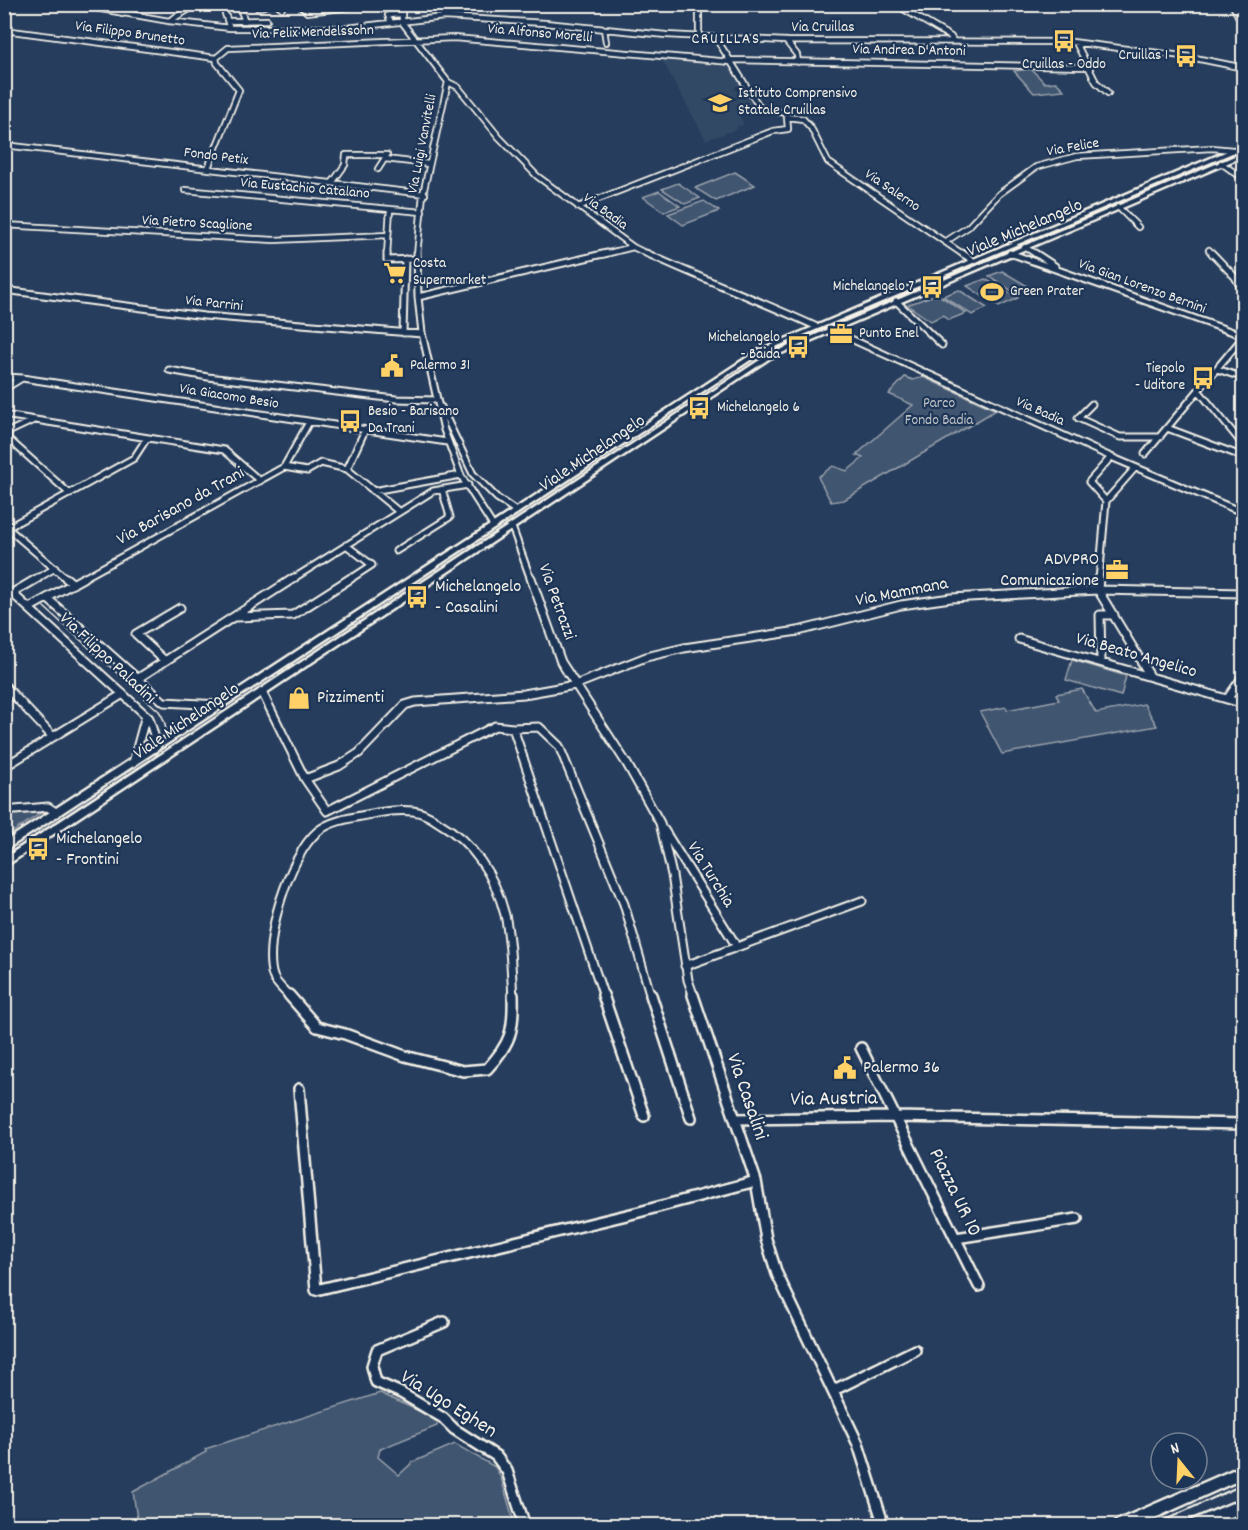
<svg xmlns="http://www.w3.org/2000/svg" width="1248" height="1530" viewBox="0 0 1248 1530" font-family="Dekko,sans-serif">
<rect width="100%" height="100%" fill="#263d5d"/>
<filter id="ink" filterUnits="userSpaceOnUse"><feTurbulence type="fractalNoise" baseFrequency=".0167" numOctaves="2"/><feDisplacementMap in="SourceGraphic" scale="12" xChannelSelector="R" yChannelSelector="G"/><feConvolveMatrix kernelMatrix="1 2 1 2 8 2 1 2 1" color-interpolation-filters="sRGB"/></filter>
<g filter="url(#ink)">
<path fill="#334966" d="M 662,60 L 732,67 L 743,85 L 734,87 L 741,99 L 751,98 L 756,107 L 755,110 L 759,111 L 738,113 L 744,125 L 736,126 L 738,129 L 706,140 Z"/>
<path fill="#40546f" stroke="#9aa2ac" stroke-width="1.5" d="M 1031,69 L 1045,83 L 1056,82 L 1064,90 L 1034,93 L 1014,71 Z
M 735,172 L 755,185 L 716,201 L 695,188 Z
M 678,183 L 700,198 L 685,204 L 662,189 Z
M 659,191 L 680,206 L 664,212 L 643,197 Z
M 704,201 L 719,211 L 683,225 L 668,214 Z
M 1002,271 L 1029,287 L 1015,293 L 989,276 Z
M 985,279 L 1018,298 L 999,307 L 967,286 Z
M 959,290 L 987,308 L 972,315 L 943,296 Z
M 937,294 L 966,313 L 949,320 L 943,315 L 931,321 L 907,305 Z
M 905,377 L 913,380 L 923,377 L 996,410 L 844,500 L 831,502 L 818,477 L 833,466 L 847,471 L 863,458 L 856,455 L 913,405 L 889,394 Z
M 1072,660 L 1126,676 L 1121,696 L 1066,680 Z
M 1082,689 L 1096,713 L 1144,704 L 1157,726 L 1002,754 L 980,712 L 1006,707 L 1007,710 L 1059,700 L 1056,694 Z
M 29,812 L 41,813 L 5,837 L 5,815 Z
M 380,1393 L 438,1420 L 437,1426 L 380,1449 L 378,1457 L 399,1475 L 413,1462 L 455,1444 L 495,1467 L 501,1478 L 515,1525 L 138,1525 L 133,1492 L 206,1452 L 205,1449 Z"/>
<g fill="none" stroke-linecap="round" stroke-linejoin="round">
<g stroke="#f4f1e8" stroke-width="8">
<path id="street-far3" d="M 73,4 L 169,21 L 230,28 L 346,28 L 444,17 L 545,23 L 666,35 L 786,41 L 1072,42 L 1190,57 L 1244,68
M 122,4 L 122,14
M 222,4 L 229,26
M 238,4 L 245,21
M 277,4 L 282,8
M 299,4 L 307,12 L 375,4
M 402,4 L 402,22 L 448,82 L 458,87 L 499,137 L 537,176 L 633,247 L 649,255
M 696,4 L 699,13 L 699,33
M 895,4 L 951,37 L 953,41
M 1232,4 L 1244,27
M 972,5 L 976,4
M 258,8 L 270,4
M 169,21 L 198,4
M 228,21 L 267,20
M 391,23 L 388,15 L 401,14
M 604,29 L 606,42
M 4,30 L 216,58
M 715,37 L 730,60
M 786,41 L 797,55 L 798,62
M 1076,43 L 1096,82 L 1108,93
M 216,58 L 228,48 L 454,38 L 731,62 L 730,60 L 1090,67
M 731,62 L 760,108 L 786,113 L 787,117 L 803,119 L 811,128
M 812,130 L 828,162 L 964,255
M 4,145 L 425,194
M 385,159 L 429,164
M 1221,163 L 1244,179
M 208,168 L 239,90 L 217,63 L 216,58
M 332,183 L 345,165 L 346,155 L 387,155 L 378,169
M 185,190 L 422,212
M 578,207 L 773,131 L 788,129 L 787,117
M 1118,207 L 1138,227
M 4,225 L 274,240 L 388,235
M 945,242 L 968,227 L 999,194 L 1036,167 L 1077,156 L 1212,148 L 1233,150
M 1025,247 L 1037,255
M 1209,250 L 1213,255
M 1010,253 L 1014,255
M 387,255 L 390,209
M 417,255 L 423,194 L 448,82
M 601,255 L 633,247"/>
</g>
<g stroke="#f4f1e8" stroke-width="9">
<path id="street-far2" d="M 387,253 L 387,260 L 417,259
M 417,253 L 418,297 L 422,333 L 444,430 L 461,476 L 493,526
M 646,253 C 702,279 759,300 815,326
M 962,253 L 972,260
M 1010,253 L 1244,336
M 1035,253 L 1055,266
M 1212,253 L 1235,277 L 1244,294
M 4,290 L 204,316 L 422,334
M 418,297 L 607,253
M 896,301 L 942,345
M 829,329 L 1111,457 L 1244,513
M 403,333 L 405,259
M 1217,369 L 1244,378
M 169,370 L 208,377 L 396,399 L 436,400
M 4,379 L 7,377 L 22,378 L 447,442
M 4,389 L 22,378
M 1199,391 L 1244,446
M 1092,404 L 1078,418 L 1120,437 L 1160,437
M 441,407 L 473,474 L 497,498 L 516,511
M 4,415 L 224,450 L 260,481
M 1167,428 L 1244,457
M 365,430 L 347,469 L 398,511
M 4,434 L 34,420
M 4,435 L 70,494
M 1145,454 L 1244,336
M 1111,457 L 1089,482 L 1106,501 L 1135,468
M 284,467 L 307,471 L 321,463 L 347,469
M 373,491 L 461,475
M 4,525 L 68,580
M 512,527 L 531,580
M 7,528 L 134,458 L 147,438
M 346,545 L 372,565 L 349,580
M 396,551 L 450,517 L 442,489
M 35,580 L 55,568
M 80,580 L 284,467 L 309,422
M 291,580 L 433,491 L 468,485
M 1099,580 L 1106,501"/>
</g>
<g stroke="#f4f1e8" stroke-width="11">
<path id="street-far1" d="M 66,578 L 73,584
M 531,578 L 561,662 L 627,764 L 660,823 L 672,875 L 688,980 L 694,997
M 1099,578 L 1098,590 L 1150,676
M 12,593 L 149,718 L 154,735 L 146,752
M 4,598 L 38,578
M 47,598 L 164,702 L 220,705
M 29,608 L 83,578
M 236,617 L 293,615 L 351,578
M 1019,639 L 1244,704
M 165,661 L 136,634 L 180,608
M 1101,662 L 1100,615 L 1114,615
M 137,679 L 294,578
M 4,685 L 53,737
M 262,692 L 305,779 L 327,811 L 495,726 L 513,728 L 604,997
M 1228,698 L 1244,675
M 513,728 L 539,727 L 559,746 L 624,904 L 651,997
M 133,763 L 146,715
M 4,767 L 123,694
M 305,779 L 339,766 L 359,753 L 405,705 L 415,702 L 524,694 L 575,685 L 646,657 L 684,648 L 798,631 L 901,605 L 951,598 L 1098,590 L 1244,593
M 4,811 L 48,807 L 57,813
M 664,830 L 734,942
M 685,966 L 862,901
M 290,997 C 285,991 275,983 273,976 C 262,941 290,855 317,832 C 332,819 358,817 377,813 C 388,811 402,810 413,811 C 421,812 431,817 438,822 C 473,842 495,876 505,915 C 511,941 511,970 513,997"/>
</g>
<g stroke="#f4f1e8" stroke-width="14">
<path id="street" d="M 289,995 L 317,1027 L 345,1034 L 405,1056 L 463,1071 L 487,1069 C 511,1043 514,1031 513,995
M 603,995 L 644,1116
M 651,995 L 691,1118
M 693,995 L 756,1181 L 766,1239 L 777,1274 L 858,1444 L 884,1526
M 861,1048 L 979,1286
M 299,1089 L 316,1290 L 639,1212 L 756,1181
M 736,1119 L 896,1117 L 1244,1124
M 956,1238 L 1077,1219
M 444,1322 L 377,1350 L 372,1366 L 376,1382 L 401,1393 L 443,1418 L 454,1429 L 496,1456 L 507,1471 L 525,1526
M 834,1390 L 915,1350"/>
</g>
<g stroke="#f4f1e8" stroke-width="5">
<path id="secondary" d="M 1244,144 L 1244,148 L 761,353 L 4,851 L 4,842 L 757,351 Z
M 1244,152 L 1244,156 L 770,358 L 4,867 L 4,858 L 766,356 Z
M 1244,1465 L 1244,1478 L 1137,1526 L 1115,1526 L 1116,1521 Z
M 1244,1498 L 1244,1511 L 1211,1526 L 1189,1526 L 1190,1521 Z"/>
</g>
<use href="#street-far3" stroke="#1d3557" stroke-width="4.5"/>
<use href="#street-far2" stroke="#1d3557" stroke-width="5"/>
<use href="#street-far1" stroke="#1d3557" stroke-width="7"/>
<use href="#street" stroke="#1d3557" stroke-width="9"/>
<use href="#secondary" fill="#1d3557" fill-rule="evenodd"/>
<path stroke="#f4f1e8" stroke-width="1.5" d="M 4,857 L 153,759 C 166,744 171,728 159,711 L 44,607"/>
<path stroke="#f4f1e8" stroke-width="2" d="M 1152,1526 L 1244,1484"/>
</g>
</g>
<defs>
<g id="bus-bare" transform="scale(1.8)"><path d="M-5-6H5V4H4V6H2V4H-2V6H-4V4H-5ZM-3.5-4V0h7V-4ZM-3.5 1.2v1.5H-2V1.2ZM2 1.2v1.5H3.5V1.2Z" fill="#ffd166" stroke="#1d3557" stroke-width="2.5" paint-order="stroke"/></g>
<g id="school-bare" transform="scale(1.8)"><path d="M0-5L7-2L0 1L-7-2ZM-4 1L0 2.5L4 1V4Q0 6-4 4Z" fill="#ffd166" stroke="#1d3557" stroke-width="2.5" paint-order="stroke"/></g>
<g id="supermarket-bare" transform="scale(1.8)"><path d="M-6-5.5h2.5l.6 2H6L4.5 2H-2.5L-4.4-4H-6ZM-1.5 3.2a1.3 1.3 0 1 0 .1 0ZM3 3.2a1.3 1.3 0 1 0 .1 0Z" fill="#ffd166" stroke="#1d3557" stroke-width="2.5" paint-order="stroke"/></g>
<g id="stadium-bare" transform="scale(1.8)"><path d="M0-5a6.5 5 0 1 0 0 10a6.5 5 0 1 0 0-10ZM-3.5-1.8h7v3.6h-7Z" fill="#ffd166" stroke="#1d3557" stroke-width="2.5" paint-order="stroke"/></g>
<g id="office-bare" transform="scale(1.8)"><path d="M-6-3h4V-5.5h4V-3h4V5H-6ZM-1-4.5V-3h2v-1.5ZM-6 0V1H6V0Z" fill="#ffd166" stroke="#1d3557" stroke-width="2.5" paint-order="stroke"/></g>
<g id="civic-bare" transform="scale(1.8)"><path d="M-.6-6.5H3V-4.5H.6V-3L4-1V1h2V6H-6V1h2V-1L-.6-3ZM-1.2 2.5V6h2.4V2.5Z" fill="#ffd166" stroke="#1d3557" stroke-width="2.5" paint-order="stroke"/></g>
<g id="shop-bare" transform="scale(1.8)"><path d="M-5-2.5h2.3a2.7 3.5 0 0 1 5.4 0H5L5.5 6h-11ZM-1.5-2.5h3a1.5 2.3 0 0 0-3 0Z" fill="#ffd166" stroke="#1d3557" stroke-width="2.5" paint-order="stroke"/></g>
</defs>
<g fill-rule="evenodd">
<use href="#bus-bare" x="1064" y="41"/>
<use href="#bus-bare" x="1186" y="56"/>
<use href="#school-bare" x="720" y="103"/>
<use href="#supermarket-bare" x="395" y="273"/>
<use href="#bus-bare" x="932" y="287"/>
<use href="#stadium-bare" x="992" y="292"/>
<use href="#office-bare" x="841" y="334"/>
<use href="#bus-bare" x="798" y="347"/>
<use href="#civic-bare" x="392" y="366"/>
<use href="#bus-bare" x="1203" y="378"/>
<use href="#bus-bare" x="699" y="408"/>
<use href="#bus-bare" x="350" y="421"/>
<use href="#office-bare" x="1117" y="570"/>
<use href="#bus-bare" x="417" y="597"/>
<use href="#shop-bare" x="299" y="698"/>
<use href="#bus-bare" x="38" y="849"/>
<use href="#civic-bare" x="845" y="1068"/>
</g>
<g text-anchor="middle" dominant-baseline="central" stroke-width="4.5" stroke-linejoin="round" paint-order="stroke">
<g font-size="15" fill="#f4f1e8" stroke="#1d3557">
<text x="823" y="28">Via Cruillas</text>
<text transform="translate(313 33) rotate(-2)">Via Felix Mendelssohn</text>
<text transform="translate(130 34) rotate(8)">Via Filippo Brunetto</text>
<text transform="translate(540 34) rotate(5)">Via Alfonso Morelli</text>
<text transform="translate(909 51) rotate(1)">Via Andrea D'Antoni</text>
<text transform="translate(423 144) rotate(-79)">Via Luigi Vanvitelli</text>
<text transform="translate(1073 148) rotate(-10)">Via Felice</text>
<text transform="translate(216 157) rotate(7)">Fondo Petix</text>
<text transform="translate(305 189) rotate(5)">Via Eustachio Catalano</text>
<text transform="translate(892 191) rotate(34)">Via Salerno</text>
<text transform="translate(605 212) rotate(36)">Via Badia</text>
<text transform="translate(197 224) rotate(3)">Via Pietro Scaglione</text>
<text transform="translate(1142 287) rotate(20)">Via Gian Lorenzo Bernini</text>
<text transform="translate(214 304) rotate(6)">Via Parrini</text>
<text transform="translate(229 397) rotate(9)">Via Giacomo Besio</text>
<text transform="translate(1040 412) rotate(24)">Via Badia</text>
</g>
<g font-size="15" fill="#f4f1e8" stroke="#1d3557" text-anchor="start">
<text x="1168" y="56" text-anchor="end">Cruillas 1</text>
<text x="1064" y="65" text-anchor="middle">Cruillas - Oddo</text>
<text x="738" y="94">Istituto Comprensivo<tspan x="738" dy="17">Statale Cruillas</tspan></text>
<text x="413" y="264">Costa<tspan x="413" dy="17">Supermarket</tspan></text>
<text x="914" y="287" text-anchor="end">Michelangelo 7</text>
<text x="1010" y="292">Green Prater</text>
<text x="859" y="334">Punto Enel</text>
<text x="780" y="338" text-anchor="end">Michelangelo<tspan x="780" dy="17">- Baida</tspan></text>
<text x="410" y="366">Palermo 31</text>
<text x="1185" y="369" text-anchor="end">Tiepolo<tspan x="1185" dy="17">- Uditore</tspan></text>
<text x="717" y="408">Michelangelo 6</text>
<text x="368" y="412">Besio - Barisano<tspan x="368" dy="17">Da Trani</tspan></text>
</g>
<g font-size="15" fill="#bec2c4" stroke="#1d3557">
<text x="939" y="404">Parco<tspan x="939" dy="17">Fondo Badia</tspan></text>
</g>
<g font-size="16" letter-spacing="1.5" fill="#f4f1e8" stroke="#1d3557">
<text x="726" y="39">CRUILLAS</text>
</g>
<g font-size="18" fill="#f4f1e8" stroke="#1d3557">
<text transform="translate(1025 229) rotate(-23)">Viale Michelangelo</text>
<text transform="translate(593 454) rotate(-34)">Viale Michelangelo</text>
<text transform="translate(181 507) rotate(-29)">Via Barisano da Trani</text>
<text transform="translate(902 593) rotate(-11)">Via Mammana</text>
<text transform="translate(556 602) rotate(70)">Via Petrazzi</text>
<text transform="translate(1136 656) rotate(16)">Via Beato Angelico</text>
<text transform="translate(107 659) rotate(43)">Via Filippo Paladini</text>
<text transform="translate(187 722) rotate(-34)">Viale Michelangelo</text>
<text transform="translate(710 875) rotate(58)">Via Turchia</text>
</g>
<g font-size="18" fill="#f4f1e8" stroke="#1d3557" text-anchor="start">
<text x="1099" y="560" text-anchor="end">ADVPRO<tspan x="1099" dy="21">Comunicazione</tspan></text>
<text x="435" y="587">Michelangelo<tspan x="435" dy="21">- Casalini</tspan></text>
<text x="317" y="698">Pizzimenti</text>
<text x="56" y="839">Michelangelo<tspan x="56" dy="21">- Frontini</tspan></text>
<text x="863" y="1068">Palermo 36</text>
</g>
<g font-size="21" fill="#f4f1e8" stroke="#1d3557">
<text transform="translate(746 1097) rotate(71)">Via Casalini</text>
<text transform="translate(834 1100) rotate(-1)">Via Austria</text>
<text transform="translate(954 1193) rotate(64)">Piazza UR 10</text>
<text transform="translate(448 1405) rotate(32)">Via Ugo Eghen</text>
</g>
</g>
<rect width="1248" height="1530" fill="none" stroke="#1d3557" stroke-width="24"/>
<rect x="12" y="12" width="1224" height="1506" fill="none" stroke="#f4f1e8" stroke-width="2" filter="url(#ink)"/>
<g transform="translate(1179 1461) rotate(342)"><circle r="28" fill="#1d3557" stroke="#738091" stroke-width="1.5"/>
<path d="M0-4.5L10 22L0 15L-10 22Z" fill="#ffd166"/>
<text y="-9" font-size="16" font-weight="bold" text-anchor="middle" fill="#f4f1e8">N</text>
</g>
</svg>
